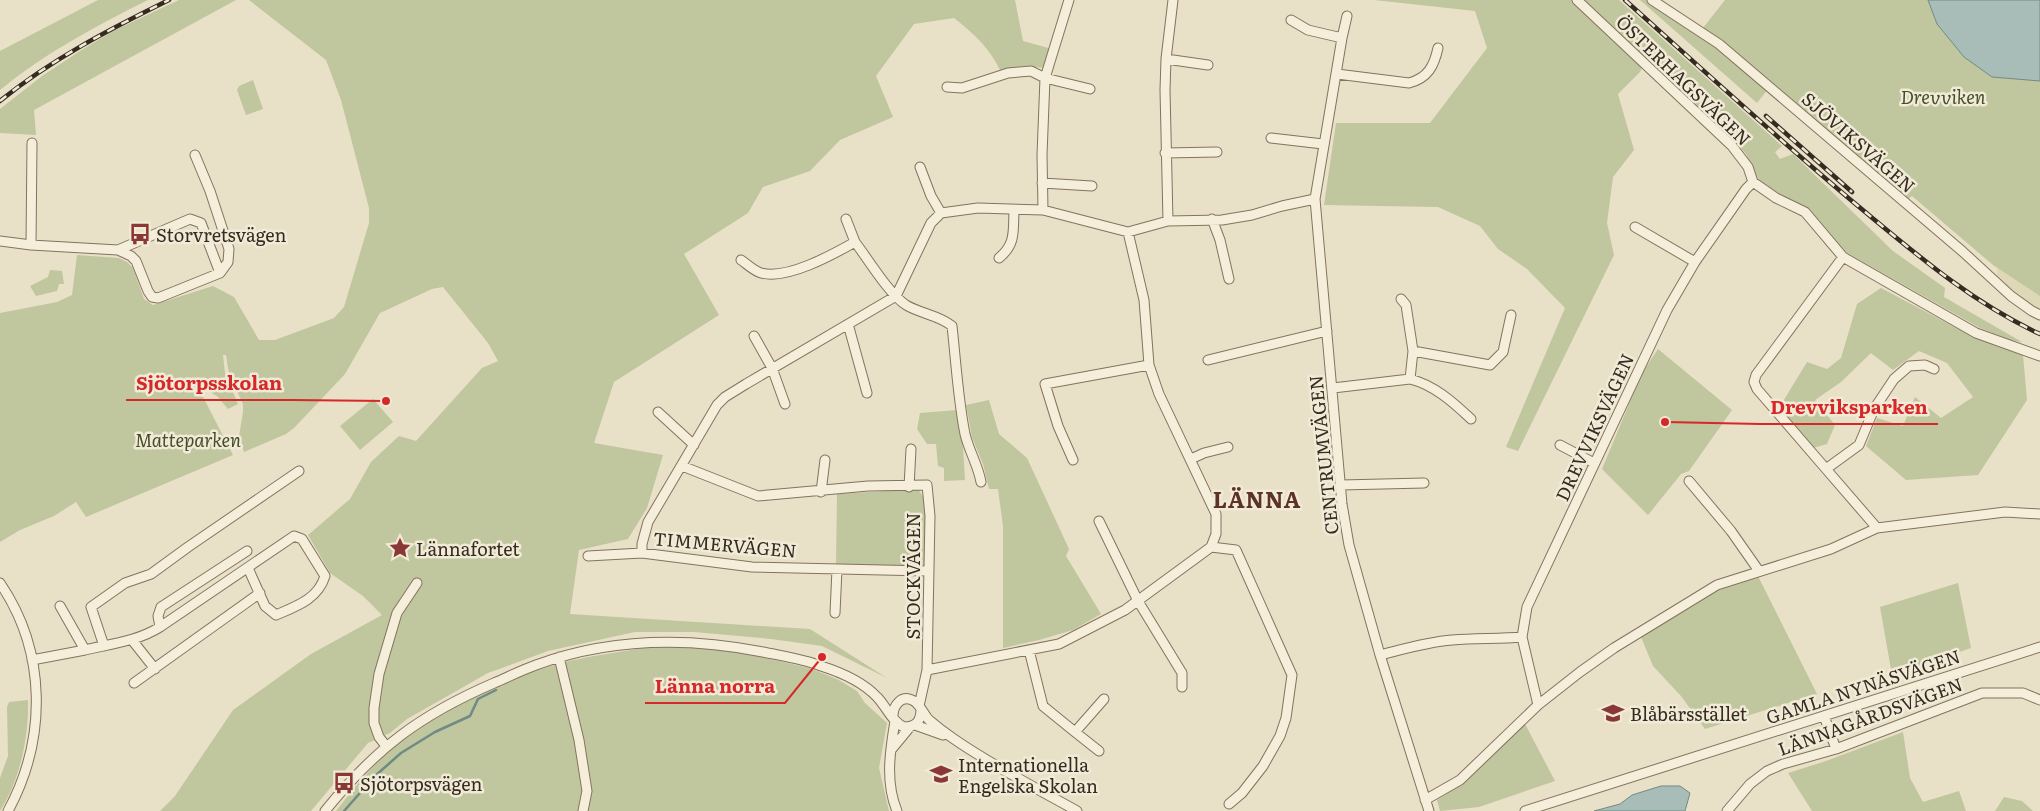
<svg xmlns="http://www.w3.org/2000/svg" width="2040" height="811" viewBox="0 0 2040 811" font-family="Literata,serif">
<rect width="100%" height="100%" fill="#e9e0c8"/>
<path fill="#ded8b6" d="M 2040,212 L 2040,308 L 2025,302 L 1997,277 L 1998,250 Z"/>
<path fill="#c0c69d" d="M 98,0 L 148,0 C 96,26 45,53 0,90 L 0,51 Z
M 179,0 L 236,0 L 34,110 L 36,135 L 0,133 L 0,109 L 42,76 L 80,51 L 113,31 Z
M 249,0 L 1015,0 L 1023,41 L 1052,49 L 1045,68 L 1024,66 L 1000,70 C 989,47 973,33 954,18 L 914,24 L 876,76 L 893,117 L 840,140 L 810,171 L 763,187 L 748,213 L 684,254 L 719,315 L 614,382 L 594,443 L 663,455 L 647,508 L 628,539 L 579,550 L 570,614 L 810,629 L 887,678 L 822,646 L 771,639 L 694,632 L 635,632 L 548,651 L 488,673 L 407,719 L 390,733 L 368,743 L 311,811 L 160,811 L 175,796 L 233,710 L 311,654 L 382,615 L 363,596 L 330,573 L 308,535 L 350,499 L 371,462 L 399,436 L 416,441 L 482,368 L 498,361 L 488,343 L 443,287 L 432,289 L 380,313 L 345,374 L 294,428 L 286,434 L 244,452 L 239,436 L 243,412 L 243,404 L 229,374 L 226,355 L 223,355 L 225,373 L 238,404 L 228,409 L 217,396 L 206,390 L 201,393 L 233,455 L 86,517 L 76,502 L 54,516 L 20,530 L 0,542 L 0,313 L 57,302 L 72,295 L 77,255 L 119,258 L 127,262 L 133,268 L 144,299 L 153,305 L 213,286 L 234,297 L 259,340 L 275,340 L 334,318 L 344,307 L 369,223 L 369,208 L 341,100 L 326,60 Z
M 1374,0 L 1619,0 L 1782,146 L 1775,152 L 1780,159 L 1793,154 L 1893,251 L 1945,288 L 1944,297 L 2022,342 L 2013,341 L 1980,328 L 1844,251 L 1805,208 L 1762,184 L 1754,172 L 1746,154 L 1732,139 L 1647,57 L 1640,72 L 1618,94 L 1634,150 L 1613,177 L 1607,223 L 1614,255 L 1518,451 L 1506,447 L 1565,308 L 1527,269 L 1498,249 L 1480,226 L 1438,207 L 1324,205 L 1336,123 L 1430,123 L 1487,48 L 1475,11 Z
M 1640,0 L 1649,0 L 1700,33 L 1769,88 L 1757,103 Z
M 1725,0 L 2040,0 L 2040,296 L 1993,265 L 1912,196 L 1908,199 L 1722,42 L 1703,28 Z
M 253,80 L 263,109 L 246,115 L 237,90 L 239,86 Z
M 50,270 L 62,271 L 64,284 L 59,284 L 57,291 L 36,296 L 30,286 L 48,277 Z
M 1881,288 L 1960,330 L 2023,355 L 2027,400 L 1978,475 L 1906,480 L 1866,446 L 1877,418 L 1903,426 L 1915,397 L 1941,418 L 1973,397 L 1947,363 L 1919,351 L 1893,370 L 1871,353 L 1841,382 L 1815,400 L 1835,425 L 1827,444 L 1813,448 L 1779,408 L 1807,362 L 1827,369 L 1841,358 L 1857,304 Z
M 1658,349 L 1732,410 L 1689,471 L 1681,474 L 1648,515 L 1602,469 L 1642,373 Z
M 373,399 L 393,422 L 360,450 L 340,426 Z
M 989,400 L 999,434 L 1027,458 L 1069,549 L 1066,556 L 1101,614 L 1073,630 L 1039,640 L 1003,648 L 1003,526 L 998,489 L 989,489 L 983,464 L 972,437 L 966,405 Z
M 957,410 L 963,447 L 965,480 L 944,481 L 944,468 L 938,466 L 936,444 L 927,444 L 917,429 L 920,413 Z
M 918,489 L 927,502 L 925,569 L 836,565 L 837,494 Z
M 1758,576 L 1817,694 L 1705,729 L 1681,696 L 1653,666 L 1641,637 L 1719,590 Z
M 1958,583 L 1971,648 L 1892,675 L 1880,607 Z
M 648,647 L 704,648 L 737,651 L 809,668 L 837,679 L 857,691 L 865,703 L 887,723 L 879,768 L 889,811 L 336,811 C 352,791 367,771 386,754 C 436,709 504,678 569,661 C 595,655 622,652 648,647 Z
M 28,700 C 29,737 20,780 0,811 L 0,778 L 8,756 L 7,707 L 9,702 Z
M 1524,722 L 1555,781 L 1479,807 L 1440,811 L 1437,800 L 1462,784 Z
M 1903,732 L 1910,778 L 1923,802 L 1959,791 L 1966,811 L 1812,811 L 1788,773 L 1826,761 Z
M 2004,797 L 2022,801 L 2033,811 L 1995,811 Z"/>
<path fill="#a8bdb8" stroke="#708b85" d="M 1928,0 L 2040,0 L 2040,81 L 1992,77 L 1964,57 L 1937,24 Z
M 1661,786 L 1680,786 L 1690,793 L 1685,811 L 1594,811 L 1620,804 L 1632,795 Z"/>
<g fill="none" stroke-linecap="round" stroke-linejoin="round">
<path stroke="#708b85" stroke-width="2.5" d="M 344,811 L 375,776 L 401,753 L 435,732 L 470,716 L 478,699 L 496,690"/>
<g stroke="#83735f" stroke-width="11">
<path id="minor" d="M 1577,0 L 1732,146 L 1748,167 L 1753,182 L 1776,198 L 1805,212 L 1843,257 L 1976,333 L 2040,356
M 1652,0 L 1719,44 L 1962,251 L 2011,296 L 2032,311 L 2040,315
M 1347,16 L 1342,38 L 1315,199 L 1342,504 L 1349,545 L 1380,655 L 1429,811
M 1291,20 L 1308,30 L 1342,38
M 1166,59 L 1208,65
M 1337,74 L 1409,83 C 1428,78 1434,66 1438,48
M 947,87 L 962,88 L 1008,73 L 1031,71 L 1045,78 L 1090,89
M 1271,138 L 1323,144
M 1165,153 L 1217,152
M 195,155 L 210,191 L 229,249 L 228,262 L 220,273
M 920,167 L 931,196 L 941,213
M 1042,183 L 1092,186
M 1043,210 L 1042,155 L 1045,78 L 1069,0
M 1212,219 L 1220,240 L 1229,279
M 1168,221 L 1165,90 L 1166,59 L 1173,0
M 1635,227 L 1695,262
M 0,241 L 31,245 L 118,250 L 131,256 L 136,261 L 148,291 L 152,297 L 158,298 L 220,273 L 201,223 L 190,219 L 118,250
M 855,242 C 868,259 889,294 906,305 C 921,314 939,315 952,326 C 956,362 958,399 965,434 C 969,451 978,465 981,482
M 31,245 L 32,143
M 1843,257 L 1756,375 L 1754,382 L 1757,389 L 1826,469 L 1859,445 L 1874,409 L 1894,379 L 1909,366 L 1925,365 L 1934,369
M 999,258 C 1016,244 1013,231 1014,211
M 741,260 C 747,264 754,271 761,273 C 787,280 832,255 855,242 L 846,219
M 1401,299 L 1406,305 L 1413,351 L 1490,365 L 1503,352 L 1511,315
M 848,324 L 867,393
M 754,336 L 772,368 L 785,404
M 1413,351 L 1410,379 C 1434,385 1453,402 1471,419
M 1208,360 L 1327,331
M 1333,388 L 1410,379
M 658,412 L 694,445
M 1560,445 L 1594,463
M 1191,459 L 1204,453 L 1228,447
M 1073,460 L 1058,426 L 1045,384 L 1149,365
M 682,466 L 758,496 L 868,486 L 927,485 L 930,516 L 927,670 L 919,706
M 1826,469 L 1877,528
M 1689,481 L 1731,531 L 1759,571
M 1341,485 L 1424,483
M 909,487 L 911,449
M 821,492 L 825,460
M 1099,521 L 1138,601 L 1182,673 L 1182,687
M 1211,547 L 1236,550 L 1292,675 L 1286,718 L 1280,736 L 1263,766 L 1242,793 L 1229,804
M 642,553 L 642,544 L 648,522 L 717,405 L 725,397 L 746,384 L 896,296 L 931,223 L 941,213 L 978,208 L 1043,210 L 1128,232 L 1168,221 L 1222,220 L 1252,215 L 1282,206 L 1315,199
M 588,556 L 642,553 L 752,567 L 927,571
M 0,583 C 47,652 47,739 8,811
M 835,613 L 837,569
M 160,627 L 294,536 L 302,539 L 325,576 C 318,599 297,606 276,615 L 265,606 L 248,568
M 132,640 L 155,669
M 104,646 L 91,607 L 125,583 L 151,574 L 188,547 L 299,471
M 85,650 C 111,644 138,641 160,627 L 158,616 L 161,607 L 247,551
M 1029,650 L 1043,706 L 1075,732 L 1104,699
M 1380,655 C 1404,649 1427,642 1452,640 C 1476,638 1499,639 1522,637
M 559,657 L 579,740 L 587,791 L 583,811
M 32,660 L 85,650 L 60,606
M 927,670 L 1059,644 L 1125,610 L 1211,547 L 1216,534 L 1216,514 L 1159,394 L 1149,365 L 1144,300 L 1128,232
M 134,683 L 260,593
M 1538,705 L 1522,637 L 1527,607 L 1667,310 L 1695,262 L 1746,189 L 1753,182
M 893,716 C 893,706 901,695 912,700 C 920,703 923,714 929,720 C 937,727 945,733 954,739 C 993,766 1036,788 1077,811
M 1824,716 L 1836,749
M 895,721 C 890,751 885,782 897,811
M 915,725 L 943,735
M 1075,732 L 1099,751
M 386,746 L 379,737 L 374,723 L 374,708 L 379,674 L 397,613 L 417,583
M 891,750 L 910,727
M 1425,800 L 1460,780 L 1538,705 L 1580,672 L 1614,648 L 1717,585 L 1831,549 L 1877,528 L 2005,512 L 2040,514
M 325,811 C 376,748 420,715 494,683 C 508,677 522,670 536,665 C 609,638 687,637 763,652 C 782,656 803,659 821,666 C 840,672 863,682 877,697 C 886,706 892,722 904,727 C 916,727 921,721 921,709
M 1525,811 L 2040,647
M 1727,811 L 1750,784 L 1767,771 L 1783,764 L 1836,749 L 1982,693 L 2023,693 L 2040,700"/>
</g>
<use href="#minor" stroke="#f5eeda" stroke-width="9"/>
<g stroke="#352b21" stroke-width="4.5">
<path id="rail" d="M 1625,0 C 1702,69 1778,139 1858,206 C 1916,254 1971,302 2040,334
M 0,101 C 52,59 110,29 169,0
M 1766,116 L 1852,192"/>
</g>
<use href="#rail" stroke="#f1ead6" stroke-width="2.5" stroke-dasharray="8" stroke-linecap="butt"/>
</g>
<defs>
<g id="bus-bare" transform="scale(1.725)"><path d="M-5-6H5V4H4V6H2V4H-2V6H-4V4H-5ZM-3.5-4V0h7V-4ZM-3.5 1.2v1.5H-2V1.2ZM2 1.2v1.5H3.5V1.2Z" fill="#8a3836" stroke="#f1ead6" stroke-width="2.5" paint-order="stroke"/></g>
<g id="sight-bare" transform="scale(1.725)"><path d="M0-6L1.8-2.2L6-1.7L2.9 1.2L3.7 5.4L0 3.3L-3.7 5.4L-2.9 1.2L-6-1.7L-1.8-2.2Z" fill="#8a3836" stroke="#f1ead6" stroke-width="2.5" paint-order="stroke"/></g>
<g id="school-bare" transform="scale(1.725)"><path d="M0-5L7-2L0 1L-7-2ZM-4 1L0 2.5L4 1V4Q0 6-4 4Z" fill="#8a3836" stroke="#f1ead6" stroke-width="2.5" paint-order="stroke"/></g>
</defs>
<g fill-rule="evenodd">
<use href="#bus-bare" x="140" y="234"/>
<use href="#sight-bare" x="400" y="548"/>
<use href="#school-bare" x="1613" y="713"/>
<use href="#school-bare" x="941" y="774"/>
<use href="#bus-bare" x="344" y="783"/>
</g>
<g text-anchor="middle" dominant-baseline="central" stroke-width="5" stroke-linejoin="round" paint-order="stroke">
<g font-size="18" fill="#352b21" stroke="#f1ead6">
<text transform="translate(1684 80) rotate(44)">ÖSTERHAGSVÄGEN</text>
<text transform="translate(1859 142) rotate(41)">SJÖVIKSVÄGEN</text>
<text transform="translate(1594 427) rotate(-65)">DREVVIKSVÄGEN</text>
<text transform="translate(1323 455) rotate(-96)">CENTRUMVÄGEN</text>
<text transform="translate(725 544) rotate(5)">TIMMERVÄGEN</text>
<text transform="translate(912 576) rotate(-90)">STOCKVÄGEN</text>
<text transform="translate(1863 686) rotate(-18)">GAMLA NYNÄSVÄGEN</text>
<text transform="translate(1870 716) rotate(-20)">LÄNNAGÅRDSVÄGEN</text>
</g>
<g font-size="18" font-style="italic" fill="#444f2a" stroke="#f1ead6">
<text x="1943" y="96">Drevviken</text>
<text x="188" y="439">Matteparken</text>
</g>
<g font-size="18" fill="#352b21" stroke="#f1ead6" text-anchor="start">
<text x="156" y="234">Storvretsvägen</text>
<text x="416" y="548">Lännafortet</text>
<text x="1630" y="713">Blåbärsstället</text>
<text x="958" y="764">Internationella<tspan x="958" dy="21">Engelska Skolan</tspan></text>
<text x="360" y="783">Sjötorpsvägen</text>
</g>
<g font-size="22" font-weight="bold" letter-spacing="1" fill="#5c3325" stroke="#f1ead6">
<text x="1257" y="498">LÄNNA</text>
</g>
</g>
<path fill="none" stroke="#d62828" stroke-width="2" d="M386 401L293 400H126M1665 422L1760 424H1938M822 657L785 703H645"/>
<g fill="#d62828" stroke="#f1ead6" stroke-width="2">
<circle cx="386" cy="401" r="5"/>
<circle cx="1665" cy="422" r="5"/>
<circle cx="822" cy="657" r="5"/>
</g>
<g font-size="19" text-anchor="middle" font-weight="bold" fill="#d62828" stroke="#f1ead6" stroke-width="5" stroke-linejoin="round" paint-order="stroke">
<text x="209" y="390">Sjötorpsskolan</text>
<text x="1849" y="414">Drevviksparken</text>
<text x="715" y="693">Länna norra</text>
</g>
</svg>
